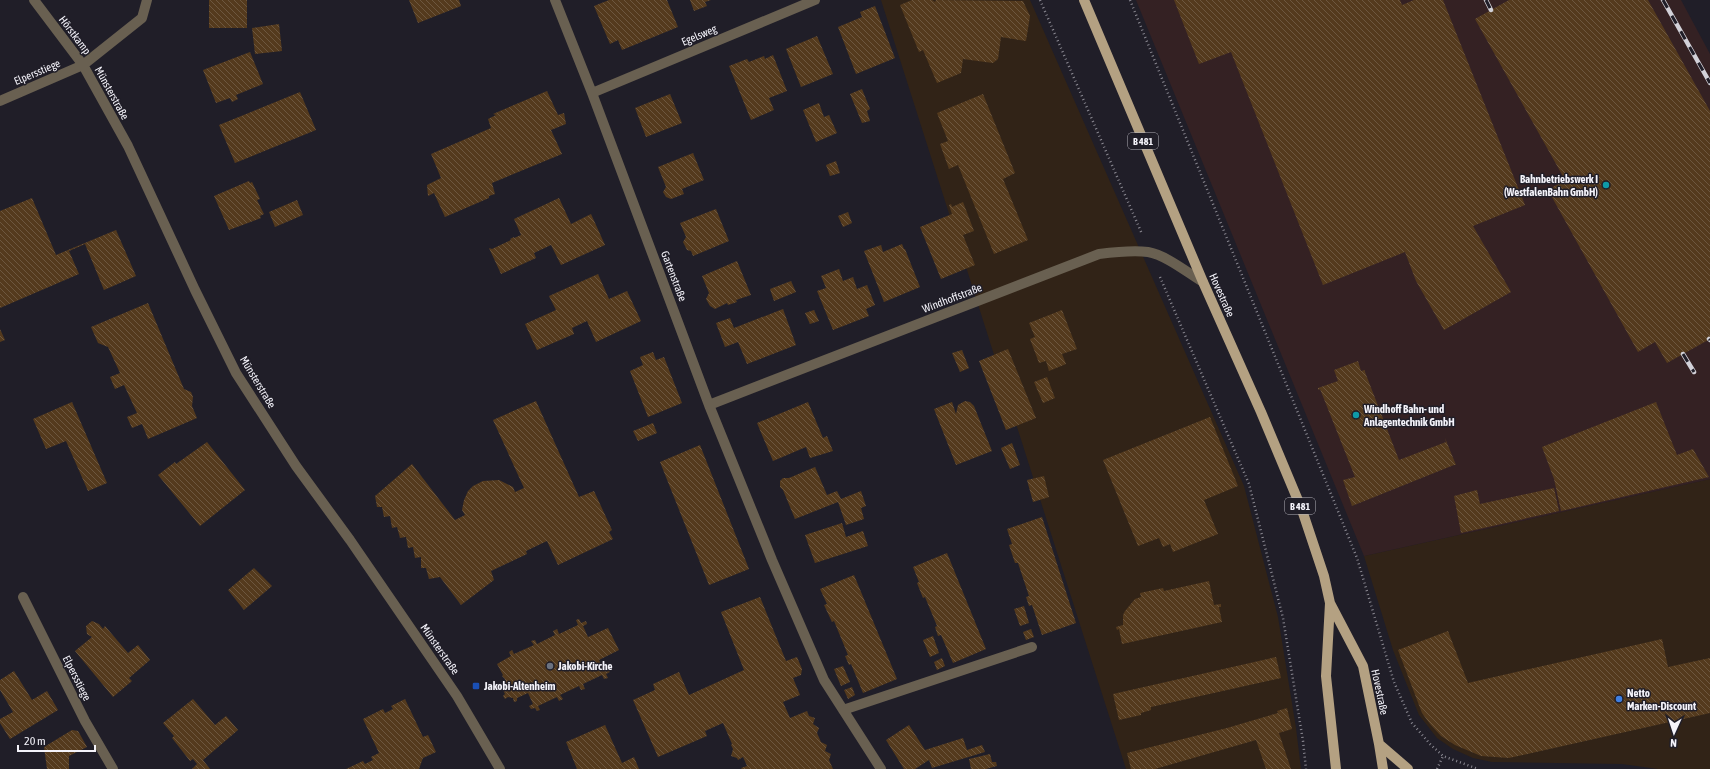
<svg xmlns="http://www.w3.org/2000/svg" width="1710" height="769" viewBox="0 0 1710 769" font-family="'Asap Condensed',sans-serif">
<defs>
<pattern id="building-back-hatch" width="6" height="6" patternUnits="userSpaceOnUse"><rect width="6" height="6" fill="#543a1d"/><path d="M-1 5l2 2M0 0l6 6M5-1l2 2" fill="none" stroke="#6d573f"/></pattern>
</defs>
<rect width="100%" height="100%" fill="#201e28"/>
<path fill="#312317" d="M 881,0 L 1030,0 L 1244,486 L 1278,617 L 1296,728 L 1301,769 L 1126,769 Z
M 1710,479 L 1710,769 L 1658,769 L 1622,764 L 1492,762 L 1473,758 L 1453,749 L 1437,738 L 1419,715 L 1393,650 L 1364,556 Z"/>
<path fill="#342123" d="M 1136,0 L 1681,0 L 1710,54 L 1710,479 L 1364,556 Z"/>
<path fill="url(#building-back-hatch)" d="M 209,0 L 247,0 L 247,28 L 209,28 Z
M 409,0 L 459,0 L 461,6 L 418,23 Z
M 609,0 L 667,0 L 678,27 L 622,50 L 618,40 L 610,44 L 594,6 Z
M 690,0 L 711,0 L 705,2 L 707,6 L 694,11 Z
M 912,0 L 932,0 L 935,2 L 936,0 L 1023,1 L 1030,16 L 1026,41 L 1001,37 L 998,59 L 993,63 L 963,59 L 961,73 L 937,83 L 923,50 L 919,52 L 900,5 Z
M 1174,0 L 1400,0 L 1402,5 L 1414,0 L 1443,0 L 1525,205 L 1473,226 L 1511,292 L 1444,330 L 1416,281 L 1405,252 L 1323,285 L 1231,52 L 1199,64 Z
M 1509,0 L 1648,0 L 1710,111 L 1710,339 L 1667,363 L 1655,342 L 1638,352 L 1548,190 L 1565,180 L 1475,19 Z
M 875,6 L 895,58 L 856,74 L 838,27 L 862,17 L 860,12 Z
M 279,24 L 282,51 L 255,54 L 252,28 Z
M 817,36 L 833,74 L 801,87 L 786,49 Z
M 250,52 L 263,84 L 236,95 L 238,99 L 232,102 L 230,98 L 216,103 L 203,70 Z
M 773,55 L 787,91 L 769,98 L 774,110 L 751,120 L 729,66 L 747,59 L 749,62 L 764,56 L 765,59 Z
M 862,89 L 870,109 L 867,111 L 870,121 L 862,123 L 850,94 Z
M 547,91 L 558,115 L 564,113 L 566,124 L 551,130 L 562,154 L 492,183 L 495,194 L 489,196 L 489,198 L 445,217 L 434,193 L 428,196 L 427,185 L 441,178 L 431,154 L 491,128 L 488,119 L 496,115 L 493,114 Z
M 300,92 L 316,130 L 235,163 L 219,125 Z
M 670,94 L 682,123 L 646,137 L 635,108 Z
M 983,94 L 1015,173 L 1003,179 L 1028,240 L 994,254 L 958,165 L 949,169 L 940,144 L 948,141 L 937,113 Z
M 819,103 L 824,117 L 829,115 L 837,133 L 816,142 L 803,110 Z
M 693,153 L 704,180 L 682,189 L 684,194 L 671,199 L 666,197 L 663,192 L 666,187 L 658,167 Z
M 836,161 L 840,173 L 830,176 L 826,165 Z
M 249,181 L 250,183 L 252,182 L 260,199 L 257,200 L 264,214 L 260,216 L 261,218 L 229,230 L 214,196 Z
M 32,198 L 56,255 L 116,230 L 136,276 L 104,290 L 85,244 L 69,251 L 79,274 L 0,308 L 0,211 Z
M 559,198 L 571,224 L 591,214 L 605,245 L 561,265 L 551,245 L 534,253 L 536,258 L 501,274 L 489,248 L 492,249 L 511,240 L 510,239 L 514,237 L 514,238 L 521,235 L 514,219 Z
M 297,200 L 303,215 L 275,227 L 269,212 Z
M 963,202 L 974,231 L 963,235 L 975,265 L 941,279 L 920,227 L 952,214 L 949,205 L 951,204 L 952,207 Z
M 716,209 L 729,241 L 693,256 L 691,251 L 687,250 L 683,242 L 686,237 L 680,223 Z
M 848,212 L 852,223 L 843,227 L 838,216 Z
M 902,244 L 904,249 L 905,249 L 920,287 L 884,302 L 864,251 L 881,245 L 883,252 Z
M 737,261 L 751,295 L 736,300 L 737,302 L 728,305 L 727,303 L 715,309 L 710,306 L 706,299 L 709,293 L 702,276 Z
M 839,269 L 843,281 L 853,277 L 857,289 L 867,285 L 875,305 L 866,309 L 869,316 L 833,330 L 817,291 L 826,288 L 821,276 Z
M 598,274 L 609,299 L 627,291 L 641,321 L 596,342 L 587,321 L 572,328 L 574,334 L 537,350 L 525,324 L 556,310 L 549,296 Z
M 791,281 L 796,292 L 774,301 L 770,289 Z
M 148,303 L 184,389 L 191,392 L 193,397 L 192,406 L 197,418 L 148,439 L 142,424 L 132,428 L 127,417 L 137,413 L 124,385 L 115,389 L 110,377 L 120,373 L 108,347 L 98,343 L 91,327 Z
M 783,309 L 796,345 L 747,364 L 738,342 L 725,347 L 716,323 L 730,318 L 734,328 Z
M 814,310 L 819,321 L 810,324 L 805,313 Z
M 1062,310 L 1077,349 L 1062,354 L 1066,364 L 1049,371 L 1046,361 L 1039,363 L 1030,339 L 1035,337 L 1029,323 Z
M 0,329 L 5,340 L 0,342 Z
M 1008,349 L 1036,418 L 1006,430 L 979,361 Z
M 962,350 L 969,368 L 960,372 L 952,353 Z
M 653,352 L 656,360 L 664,357 L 682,403 L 648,417 L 630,371 L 643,365 L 640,357 Z
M 1358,361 L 1361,371 L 1365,370 L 1365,372 L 1399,460 L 1446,442 L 1445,438 L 1456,465 L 1454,465 L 1352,506 L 1343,480 L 1355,477 L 1320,389 L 1318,390 L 1318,388 L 1338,381 L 1334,370 Z
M 1047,377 L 1055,398 L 1043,403 L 1034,382 Z
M 536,401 L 579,497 L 594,491 L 612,530 L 609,532 L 613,539 L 558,565 L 547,541 L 526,551 L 527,554 L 491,571 L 494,580 L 461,605 L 440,577 L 429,579 L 426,568 L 421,568 L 421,557 L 415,558 L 413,547 L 408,548 L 406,537 L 400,538 L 397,527 L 392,528 L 390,516 L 384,517 L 382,507 L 377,507 L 375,496 L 412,464 L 455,520 L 465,515 L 462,510 L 464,500 L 468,491 L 473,486 L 483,481 L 499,480 L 513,487 L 515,492 L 524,488 L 493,420 Z
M 965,401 L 970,402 L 974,406 L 992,451 L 956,465 L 934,409 L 952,402 L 956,414 L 958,405 Z
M 72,402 L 107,483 L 88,491 L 66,441 L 46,449 L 33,419 Z
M 808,402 L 823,438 L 827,436 L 833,451 L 810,458 L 806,447 L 773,461 L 757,423 Z
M 1656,402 L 1677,455 L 1693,449 L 1709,477 L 1561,511 L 1554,479 L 1542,447 Z
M 1210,417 L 1238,486 L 1204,500 L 1218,534 L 1173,552 L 1170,544 L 1163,547 L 1159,538 L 1138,546 L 1103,460 Z
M 653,423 L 657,433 L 638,441 L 633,431 Z
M 207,442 L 245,490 L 200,526 L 158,475 L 175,462 L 176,464 Z
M 1012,443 L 1020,465 L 1010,469 L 1001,448 Z
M 700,445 L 749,569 L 709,585 L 660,462 Z
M 815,467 L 827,495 L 837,491 L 841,499 L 861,491 L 866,506 L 861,508 L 864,519 L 846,525 L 838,502 L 795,519 L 783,490 L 780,487 L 780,481 L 783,478 L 789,478 Z
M 1044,476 L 1049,497 L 1033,502 L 1027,480 Z
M 1554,488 L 1559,511 L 1461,533 L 1454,496 L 1477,490 L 1480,504 Z
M 1042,517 L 1076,623 L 1042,635 L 1032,605 L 1029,606 L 1026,597 L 1029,596 L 1018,563 L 1015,563 L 1009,545 L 1012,544 L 1007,529 Z
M 842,523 L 846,537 L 863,531 L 868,546 L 815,563 L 805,535 Z
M 947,553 L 986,649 L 953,663 L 941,635 L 938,636 L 935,627 L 937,626 L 925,597 L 923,598 L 917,583 L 919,582 L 913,567 Z
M 254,568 L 272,586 L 244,610 L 228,590 Z
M 854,575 L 897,679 L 863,693 L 851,664 L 849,665 L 845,656 L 848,655 L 834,621 L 832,622 L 824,605 L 827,604 L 820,589 Z
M 1209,581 L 1214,605 L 1221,604 L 1221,607 L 1219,607 L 1222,622 L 1122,644 L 1119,629 L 1117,630 L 1116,627 L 1123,625 L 1123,615 L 1125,611 L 1135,599 L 1141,597 L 1140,593 L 1163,588 L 1164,591 Z
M 760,597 L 786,661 L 797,657 L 802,669 L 801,675 L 793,678 L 800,695 L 783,702 L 790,718 L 807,711 L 809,716 L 815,718 L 813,724 L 819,728 L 817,733 L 821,742 L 827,745 L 825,751 L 831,754 L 829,760 L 833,769 L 742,769 L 741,768 L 747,766 L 743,757 L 738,760 L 737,758 L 731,756 L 733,749 L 731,745 L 732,744 L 723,723 L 705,731 L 707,736 L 658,757 L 633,700 L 655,690 L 653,684 L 679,672 L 689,695 L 744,670 L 721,612 Z
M 1024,606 L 1029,623 L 1020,626 L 1014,609 Z
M 579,619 L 581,623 L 586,621 L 587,624 L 583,626 L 588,637 L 608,628 L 619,650 L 599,660 L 604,670 L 608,668 L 610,672 L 606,674 L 608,678 L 604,679 L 602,675 L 583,684 L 585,689 L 581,690 L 579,686 L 560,695 L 563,699 L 559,701 L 557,697 L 538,706 L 540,710 L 537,711 L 535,708 L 531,709 L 529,706 L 533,704 L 528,693 L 517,698 L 517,701 L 514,702 L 513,698 L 508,697 L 505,699 L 503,696 L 505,694 L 502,688 L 499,688 L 499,685 L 503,685 L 505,679 L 502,676 L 503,675 L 497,664 L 511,656 L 509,652 L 512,650 L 514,654 L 534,645 L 531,641 L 535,640 L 537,644 L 555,635 L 553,631 L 557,629 L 559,634 L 578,625 L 576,620 Z
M 92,621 L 99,624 L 103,629 L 105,626 L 128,653 L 138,645 L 150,660 L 129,678 L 132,681 L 113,697 L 75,651 L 92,637 L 87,634 L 86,626 Z
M 1031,629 L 1034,637 L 1026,640 L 1023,632 Z
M 1448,631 L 1468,683 L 1662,639 L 1668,667 L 1710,658 L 1710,713 L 1509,758 L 1481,756 L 1455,745 L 1441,736 L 1430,724 L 1422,713 L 1398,650 Z
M 933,636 L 939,653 L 930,657 L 923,640 Z
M 1276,657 L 1281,678 L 1151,707 L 1151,710 L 1141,713 L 1141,715 L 1119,720 L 1113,694 Z
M 942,658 L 945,666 L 937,670 L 934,662 Z
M 843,666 L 850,682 L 841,686 L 834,669 Z
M 14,671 L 32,700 L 47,691 L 58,710 L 10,739 L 0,723 L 0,719 L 13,712 L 0,690 L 0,680 Z
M 852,687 L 855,695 L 848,699 L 844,690 Z
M 193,699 L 215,725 L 226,716 L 238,730 L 203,760 L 210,769 L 192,769 L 197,764 L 193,759 L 190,761 L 172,738 L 174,736 L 163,723 Z
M 405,699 L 423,737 L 428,735 L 436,752 L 423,758 L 419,769 L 346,769 L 363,761 L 365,764 L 373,760 L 371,757 L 379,753 L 363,719 L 383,709 L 385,713 L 393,709 L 391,706 Z
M 1287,708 L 1292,729 L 1279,733 L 1291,769 L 1266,769 L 1256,740 L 1155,769 L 1131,769 L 1127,753 L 1227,728 L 1278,713 L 1277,711 Z
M 605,725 L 622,763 L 634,757 L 639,769 L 577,769 L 566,742 Z
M 909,725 L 925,750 L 963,738 L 967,750 L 982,745 L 985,752 L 932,768 L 929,760 L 915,769 L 904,769 L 886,740 Z
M 72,730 L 78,731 L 87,747 L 69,756 L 69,769 L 47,769 L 44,747 Z
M 990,754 L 992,762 L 996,762 L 997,766 L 986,769 L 971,769 L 969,759 Z"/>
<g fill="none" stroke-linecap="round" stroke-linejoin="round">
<path stroke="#8a8891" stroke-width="2.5" stroke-dasharray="1 3" stroke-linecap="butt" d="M 1040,0 L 1142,234
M 1130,0 L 1357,558 L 1394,682 L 1412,723 L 1430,744 L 1443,756 L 1478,769
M 1160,277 L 1249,484 L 1283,618 L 1303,741 L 1306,769
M 1437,769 L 1443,756"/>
<path stroke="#696051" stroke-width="10" d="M 34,0 L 83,65 L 128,146 L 195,290 L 236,373 L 296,466 L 350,540 L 457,696 L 500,769
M 555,0 L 592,93 L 709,405 L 772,560 L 824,680 L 881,769
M 592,93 L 815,0
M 0,101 L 83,65 L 142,18 L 147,0
M 709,405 L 1099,254 C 1115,252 1132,250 1148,252 C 1166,255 1188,273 1203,282
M 23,597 L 85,721 L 113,769
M 843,710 L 1032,647"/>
<path stroke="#b4a182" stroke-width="10" d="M 1084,0 L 1203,282 L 1261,412 L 1302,510 L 1324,576 L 1330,603 L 1363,666 L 1379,744 L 1383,769
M 1330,603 L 1326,676 L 1336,769
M 1379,744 L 1408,769"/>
<g stroke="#d2d1d8" stroke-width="4.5">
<path id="rail" d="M 1486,0 L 1491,10
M 1663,0 L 1710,83
M 1709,339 L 1710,340
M 1683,354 L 1694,372"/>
</g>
<use href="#rail" stroke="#201e28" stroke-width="3" stroke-dasharray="9" stroke-linecap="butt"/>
</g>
<g fill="#0f9aa8" stroke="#201e28" stroke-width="1.5">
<circle cx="1606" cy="185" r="4"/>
<circle cx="1356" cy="415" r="4"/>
</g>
<circle fill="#6b7280" stroke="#201e28" stroke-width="1.5" cx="550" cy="666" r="4"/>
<rect fill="#1a4fb4" stroke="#201e28" stroke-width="1.5" x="472" y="682" width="8" height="8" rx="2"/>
<circle fill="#3f7fe0" stroke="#201e28" stroke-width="1.5" cx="1619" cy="699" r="4"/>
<g text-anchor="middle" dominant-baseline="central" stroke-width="3" stroke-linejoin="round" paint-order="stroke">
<g fill="#201e28" stroke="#b4b3bb" stroke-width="1">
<rect x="1128" y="133" width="30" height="16" rx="3"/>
<rect x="1285" y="498" width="30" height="16" rx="3"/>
</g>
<g font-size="10" font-weight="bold" fill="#f4f3fa">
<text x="1143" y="141">B 481</text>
<text x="1300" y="506">B 481</text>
</g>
<g font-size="11" fill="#f4f3fa" stroke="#201e28">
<text transform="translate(75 35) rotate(53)">Hörstkamp</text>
<text transform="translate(699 35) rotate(-23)">Egelsweg</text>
<text transform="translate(37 72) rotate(-23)">Elpersstiege</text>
<text transform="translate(112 93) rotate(61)">Münsterstraße</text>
<text transform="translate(674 276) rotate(69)">Gartenstraße</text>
<text transform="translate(1222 295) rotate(66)">Hovestraße</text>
<text transform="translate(952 298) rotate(-21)">Windhoffstraße</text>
<text transform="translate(258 382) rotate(59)">Münsterstraße</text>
<text transform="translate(440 649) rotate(55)">Münsterstraße</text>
<text transform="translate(77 678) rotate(63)">Elpersstiege</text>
<text transform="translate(1380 692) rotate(78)">Hovestraße</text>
</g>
<g font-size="11" font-weight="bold" fill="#f4f3fa" stroke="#201e28" text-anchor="start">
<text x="1598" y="179" text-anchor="end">Bahnbetriebswerk I<tspan x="1598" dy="13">(WestfalenBahn GmbH)</tspan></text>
<text x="1364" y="409">Windhoff Bahn- und<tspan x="1364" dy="13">Anlagentechnik GmbH</tspan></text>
<text x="558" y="666">Jakobi-Kirche</text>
<text x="484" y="686">Jakobi-Altenheim</text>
<text x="1627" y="693">Netto<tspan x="1627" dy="13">Marken-Discount</tspan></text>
</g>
</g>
<g transform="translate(1674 733) rotate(183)" stroke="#201e28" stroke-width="3" paint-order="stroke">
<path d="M0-3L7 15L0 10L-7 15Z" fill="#f4f3fa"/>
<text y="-6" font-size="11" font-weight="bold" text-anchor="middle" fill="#f4f3fa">N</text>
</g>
<path d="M18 745v6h77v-6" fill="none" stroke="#f4f3fa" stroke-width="2"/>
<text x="24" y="745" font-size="12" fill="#f4f3fa" stroke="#201e28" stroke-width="3" paint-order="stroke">20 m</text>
</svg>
